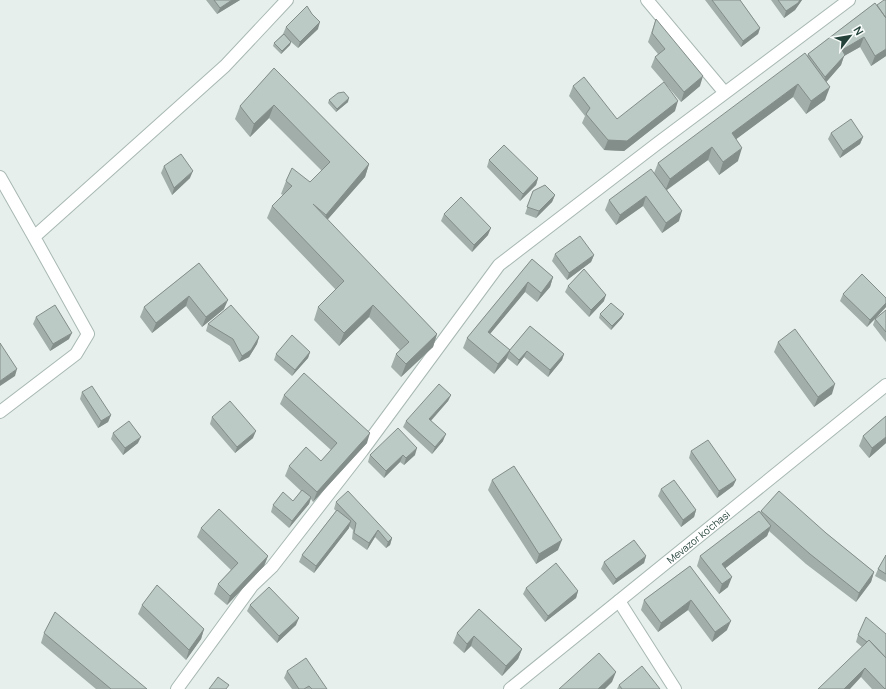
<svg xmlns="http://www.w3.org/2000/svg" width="886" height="689" viewBox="0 0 886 689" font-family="Manrope,sans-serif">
<rect width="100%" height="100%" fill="#e6efeb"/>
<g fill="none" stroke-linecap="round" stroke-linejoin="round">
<g stroke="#a8b8b2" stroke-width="14">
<path id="minor" d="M 647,0 L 725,93
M 0,177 L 34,237
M 0,412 L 76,354 L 88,334 L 34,237 L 225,66 L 287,0
M 619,601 L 675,689
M 177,689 L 252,586 L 272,567 L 362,451 L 499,265 L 658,143 L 849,0"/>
</g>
<g stroke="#a8b8b2" stroke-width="14">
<g id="tertiary">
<path id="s1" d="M 510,689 L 886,385"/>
</g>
</g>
<use href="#minor" stroke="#fff" stroke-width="12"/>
<use href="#tertiary" stroke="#fff" stroke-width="12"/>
</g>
<path fill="#a1aea9" d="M 206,0 L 240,0 L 217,14 Z
M 705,0 L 740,0 L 760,28 L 758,34 L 741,47 Z
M 771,0 L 802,0 L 795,10 L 784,18 Z
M 875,3 L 886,56 L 871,66 L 860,47 L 844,56 L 841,65 L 826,82 L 825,100 L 806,114 L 793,97 L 736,139 L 738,161 L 719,175 L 708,160 L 667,190 L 679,221 L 662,233 L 643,206 L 616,225 L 605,210 L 609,200 L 654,173 L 658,163 L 807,56 L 808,54 Z
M 656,19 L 700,86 L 681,102 L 651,67 L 655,57 L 658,54 L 648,42 Z
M 286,27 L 318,29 L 298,48 L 291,42 L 290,45 L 281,54 L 273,46 L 274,43 L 283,34 Z
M 274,68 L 369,164 L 365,177 L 327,220 L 437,334 L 433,347 L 401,377 L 391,367 L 396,354 L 400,350 L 369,317 L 339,346 L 314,320 L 318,307 L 336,290 L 267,218 L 272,206 L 283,195 L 281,194 L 286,181 L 310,182 L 322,171 L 269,118 L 250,137 L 235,119 L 240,106 Z
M 573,86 L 617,119 L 675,111 L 624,151 L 604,150 L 582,123 L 585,116 L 569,96 Z
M 329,100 L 348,102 L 336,112 L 328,103 Z
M 831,133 L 863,137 L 860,144 L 840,158 L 828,139 Z
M 489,160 L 538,178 L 536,185 L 520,201 L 487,167 Z
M 164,166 L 190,178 L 172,195 L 161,173 Z
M 533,191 L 555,195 L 552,202 L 536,218 L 525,214 Z
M 444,214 L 488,235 L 472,252 L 441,221 Z
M 555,254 L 594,255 L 591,262 L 567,280 L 552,261 Z
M 532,259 L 553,277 L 550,287 L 537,302 L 525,292 L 490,334 L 510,350 L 506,360 L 494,374 L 463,348 L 467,338 Z
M 199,263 L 224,309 L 202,327 L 186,306 L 152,333 L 140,317 L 144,307 Z
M 568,286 L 604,301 L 589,317 L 565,292 Z
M 843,294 L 886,298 L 886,307 L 876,318 L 886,310 L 886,342 L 873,325 L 875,319 L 867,327 L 840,301 Z
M 600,314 L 622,318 L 611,330 L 599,318 Z
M 36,317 L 69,339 L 50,351 L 33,324 Z
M 208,324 L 259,337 L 257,344 L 249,357 L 239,362 L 230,346 L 206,331 Z
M 530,326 L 564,354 L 562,360 L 548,377 L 524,357 L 517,366 L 507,358 L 509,351 Z
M 778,342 L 832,394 L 814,407 L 774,352 Z
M 310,352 L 308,358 L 292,376 L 274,360 L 276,354 Z
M 82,392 L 111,415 L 108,422 L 98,428 L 80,399 Z
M 284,395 L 367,443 L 313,502 L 311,499 L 309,504 L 289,528 L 271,512 L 273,505 L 293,501 L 301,491 L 285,476 L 289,466 L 321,461 L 331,450 L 280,404 Z
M 451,395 L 448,401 L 431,421 L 443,441 L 432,454 L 403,427 L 406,421 Z
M 886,416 L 886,443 L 869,458 L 859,446 L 863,436 Z
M 212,417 L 253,438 L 235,453 L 210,424 Z
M 113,433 L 138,443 L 123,455 L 111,439 Z
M 691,451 L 736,480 L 733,486 L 717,498 L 689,458 Z
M 370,455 L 415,455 L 404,465 L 400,462 L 384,478 L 368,462 Z
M 492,480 L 558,550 L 536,564 L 488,490 Z
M 661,489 L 696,510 L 694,517 L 681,527 L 658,496 Z
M 336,502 L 392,538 L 390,545 L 386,548 L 375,537 L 367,550 L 352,539 L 353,530 L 349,526 L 349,528 L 314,573 L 299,562 L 302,555 L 336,511 L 334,509 Z
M 761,511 L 826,533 L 874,572 L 871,582 L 856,602 L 806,564 L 769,531 L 767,536 L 725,568 L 728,587 L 719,594 L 697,566 L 700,556 L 760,512 Z
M 201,528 L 268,556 L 264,566 L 227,605 L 214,594 L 218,584 L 231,570 L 197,537 Z
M 886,555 L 886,582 L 875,576 L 878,569 Z
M 646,556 L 644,563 L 613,585 L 601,569 L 604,562 Z
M 690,566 L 727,630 L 712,642 L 688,610 L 658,632 L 641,610 L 644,600 Z
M 526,588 L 578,591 L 576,598 L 545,622 L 523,594 Z
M 142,605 L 204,629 L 201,639 L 186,660 L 138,614 Z
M 250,605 L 296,625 L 277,643 L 247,611 Z
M 479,609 L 522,649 L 518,659 L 502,676 L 471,646 L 464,653 L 453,643 L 457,633 Z
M 44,633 L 147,689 L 96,689 L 41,643 Z
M 886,634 L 886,689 L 872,689 L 861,677 L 862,647 L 856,642 L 858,635 Z
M 287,671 L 327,689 L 292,689 L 284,678 Z
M 619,685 L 660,689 L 617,689 Z"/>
<path fill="#838d89" d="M 232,0 L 240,0 L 217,14 L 220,8 Z
M 800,0 L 802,0 L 795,10 L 784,18 L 786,11 Z
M 320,22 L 318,29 L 298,48 L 300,42 Z
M 760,28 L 758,34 L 741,47 L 743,41 Z
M 864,37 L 860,47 L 844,56 L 841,65 L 822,87 L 825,77 L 842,50 Z
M 291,42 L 290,45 L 281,54 L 282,51 Z
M 886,49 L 886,56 L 871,66 L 875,56 Z
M 703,76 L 700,86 L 681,102 L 684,92 Z
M 798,84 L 793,97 L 727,146 L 732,133 Z
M 830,87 L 825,100 L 806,114 L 811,101 Z
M 349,98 L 348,102 L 336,112 L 337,109 Z
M 678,101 L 675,111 L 624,151 L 604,150 L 608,140 Z
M 274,105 L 269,118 L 250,137 L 254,124 Z
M 863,137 L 860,144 L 840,158 L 843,151 Z
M 712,147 L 708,160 L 665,191 L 670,179 Z
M 742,148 L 738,161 L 719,175 L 723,162 Z
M 369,164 L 365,177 L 321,227 L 326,215 Z
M 193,171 L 190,178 L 172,195 L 174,188 Z
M 538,178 L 536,185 L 520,201 L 523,194 Z
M 555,195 L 552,202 L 536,218 L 539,211 Z
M 646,196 L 643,206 L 616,225 L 620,215 Z
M 682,211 L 679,221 L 662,233 L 666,223 Z
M 491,228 L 488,235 L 472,252 L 474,245 Z
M 594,255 L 591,262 L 567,280 L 569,273 Z
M 553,277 L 550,287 L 537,302 L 541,293 Z
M 528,282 L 525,292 L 484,341 L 488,332 Z
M 606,295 L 604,301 L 589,317 L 591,310 Z
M 189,296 L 186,306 L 152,333 L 156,323 Z
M 228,300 L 224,309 L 202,327 L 206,317 Z
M 886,303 L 886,307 L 867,327 L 870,320 Z
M 373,305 L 369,317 L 339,346 L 344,333 Z
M 624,314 L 622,318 L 611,330 L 612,326 Z
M 72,333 L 69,339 L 50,351 L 53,344 Z
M 437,334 L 433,347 L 401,377 L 406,364 Z
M 259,337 L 257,344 L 249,357 L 239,362 L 242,356 Z
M 510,350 L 506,360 L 494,374 L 498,364 Z
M 527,351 L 524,357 L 517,366 L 519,360 Z
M 310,352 L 308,358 L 292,376 L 295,370 Z
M 564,354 L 562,360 L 548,377 L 550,370 Z
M 17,369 L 15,376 L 0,386 L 0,381 Z
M 835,384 L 832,394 L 814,407 L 818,397 Z
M 451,395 L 448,401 L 426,426 L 429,419 Z
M 111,415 L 108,422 L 98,428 L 101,421 Z
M 256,431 L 253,438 L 235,453 L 237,447 Z
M 370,433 L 367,443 L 313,502 L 317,492 Z
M 446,434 L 443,441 L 432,454 L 435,447 Z
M 141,437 L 138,443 L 123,455 L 125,448 Z
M 886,437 L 886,443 L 869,458 L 872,448 Z
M 417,448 L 415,455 L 404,465 L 406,458 Z
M 403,455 L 400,462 L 384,478 L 386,471 Z
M 736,480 L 733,486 L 717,498 L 719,491 Z
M 311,497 L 309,504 L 289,528 L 292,521 Z
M 696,510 L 694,517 L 681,527 L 683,520 Z
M 351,521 L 349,528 L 314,573 L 316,566 Z
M 771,526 L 767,536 L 718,574 L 722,564 Z
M 378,530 L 375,537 L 367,550 L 369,543 Z
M 392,538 L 390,545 L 386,548 L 388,542 Z
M 562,540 L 558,550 L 536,564 L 539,554 Z
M 268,556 L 264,566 L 227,605 L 230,596 Z
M 646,556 L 644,563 L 613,585 L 616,579 Z
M 874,572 L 871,582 L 856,602 L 859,593 Z
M 732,577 L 728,587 L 719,594 L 722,584 Z
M 578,591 L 576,598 L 545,622 L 548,616 Z
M 691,600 L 688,610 L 658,632 L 661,623 Z
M 299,618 L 296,625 L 277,643 L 279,636 Z
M 731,621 L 727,630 L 712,642 L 715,632 Z
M 204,629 L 201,639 L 186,660 L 189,650 Z
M 474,636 L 471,646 L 464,653 L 467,644 Z
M 522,649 L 518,659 L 502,676 L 506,666 Z
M 865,668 L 861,677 L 850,689 L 844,689 Z
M 616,672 L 612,682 L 605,689 L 598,689 Z"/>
<path fill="#bbcac4" stroke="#838d89" d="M 214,0 L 232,0 L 220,8 Z
M 712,0 L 740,0 L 760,28 L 743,41 Z
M 778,0 L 800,0 L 798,3 L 786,11 Z
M 884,0 L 886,0 L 886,18 L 877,5 Z
M 875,3 L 886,18 L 886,49 L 875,56 L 864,37 L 842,50 L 845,55 L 825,77 L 808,54 Z
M 307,6 L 312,14 L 320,22 L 300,42 L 286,27 Z
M 656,19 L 703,76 L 684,92 L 655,57 L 665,49 L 652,33 Z
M 284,34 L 291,42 L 282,51 L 274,43 Z
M 805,53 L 830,87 L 811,101 L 798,84 L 732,133 L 742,148 L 723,162 L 712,147 L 670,179 L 658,163 Z
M 274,68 L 369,164 L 326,215 L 313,204 L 437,334 L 406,364 L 396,354 L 409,342 L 373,305 L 344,333 L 318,307 L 344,281 L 272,206 L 292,186 L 286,181 L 292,168 L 310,182 L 330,162 L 274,105 L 254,124 L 240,106 Z
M 584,77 L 617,119 L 664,82 L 678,101 L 627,141 L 608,140 L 586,114 L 590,108 L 573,86 Z
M 344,92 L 349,98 L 337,109 L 329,100 L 338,93 Z
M 851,119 L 863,137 L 843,151 L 831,133 Z
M 504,145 L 538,178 L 523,194 L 489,160 Z
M 181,154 L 193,171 L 174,188 L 164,166 Z
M 651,169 L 682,211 L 666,223 L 646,196 L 620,215 L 609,200 Z
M 545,185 L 555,195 L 539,211 L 527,207 L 533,191 Z
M 461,197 L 491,228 L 474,245 L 444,214 Z
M 580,236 L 594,255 L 569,273 L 555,254 Z
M 532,259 L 553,277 L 541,293 L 528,282 L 488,332 L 510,350 L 498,364 L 467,338 Z
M 199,263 L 228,300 L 206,317 L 189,296 L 156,323 L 144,307 Z
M 584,269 L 606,295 L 591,310 L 568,286 Z
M 862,274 L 886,298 L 886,303 L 870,320 L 843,294 Z
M 611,303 L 624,314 L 612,326 L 600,314 Z
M 55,305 L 72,333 L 53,344 L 36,317 Z
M 231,305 L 259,337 L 251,350 L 242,356 L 233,339 L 208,324 Z
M 886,310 L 886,332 L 875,319 Z
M 530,326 L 564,354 L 550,370 L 527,351 L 519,360 L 509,351 Z
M 795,329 L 835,384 L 818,397 L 778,342 Z
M 292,335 L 310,352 L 295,370 L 276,354 Z
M 0,343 L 17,369 L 0,381 Z
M 304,373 L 370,433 L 317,492 L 289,466 L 306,447 L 321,461 L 337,443 L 284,395 Z
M 439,384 L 451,395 L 429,419 L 446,434 L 435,447 L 406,421 Z
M 92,386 L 111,415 L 101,421 L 82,392 Z
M 230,401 L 256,431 L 237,447 L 212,417 Z
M 886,416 L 886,437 L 872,448 L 863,436 Z
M 129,421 L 141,437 L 125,448 L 113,433 Z
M 398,428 L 417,448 L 406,458 L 403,455 L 386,471 L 370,455 Z
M 708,440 L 736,480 L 719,491 L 691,451 Z
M 514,466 L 562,540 L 539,554 L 492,480 Z
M 674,480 L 696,510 L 683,520 L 661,489 Z
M 302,490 L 311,497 L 292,521 L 273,505 L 283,492 L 293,501 Z
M 348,491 L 392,538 L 388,542 L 378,530 L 369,543 L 354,533 L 356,523 L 336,502 Z
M 779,491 L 826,533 L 874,572 L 859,593 L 810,554 L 761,511 Z
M 219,509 L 268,556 L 230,596 L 218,584 L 238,563 L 201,528 Z
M 337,510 L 351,521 L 316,566 L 302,555 Z
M 759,511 L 771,526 L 722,564 L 732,577 L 722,584 L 700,556 Z
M 634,540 L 646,556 L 616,579 L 604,562 Z
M 886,555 L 886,574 L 878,569 Z
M 556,563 L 578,591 L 548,616 L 526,588 Z
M 690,566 L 731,621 L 715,632 L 691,600 L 661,623 L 644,600 Z
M 157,585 L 204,629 L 189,650 L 142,605 Z
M 269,587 L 299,618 L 279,636 L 250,605 Z
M 479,609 L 522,649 L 506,666 L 474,636 L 467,644 L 457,633 Z
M 55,612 L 147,689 L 111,689 L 44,633 Z
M 866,617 L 886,634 L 886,658 L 869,640 L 867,642 L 858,635 Z
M 869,640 L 886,658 L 886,689 L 885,689 L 865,668 L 844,689 L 818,689 Z
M 599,653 L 616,672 L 598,689 L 559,689 Z
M 306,658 L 327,689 L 312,689 L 309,686 L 304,689 L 299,689 L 287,671 Z
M 642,666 L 660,689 L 622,689 L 619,685 Z
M 218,677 L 229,685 L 226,689 L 209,689 Z"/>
<g text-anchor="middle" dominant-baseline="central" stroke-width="3" stroke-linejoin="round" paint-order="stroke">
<g font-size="10" fill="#24423a" stroke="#f7fbf9">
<text stroke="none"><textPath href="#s1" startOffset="242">Mevazor ko'chasi</textPath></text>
</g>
</g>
<g transform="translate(850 36) rotate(59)" stroke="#f7fbf9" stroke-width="3" paint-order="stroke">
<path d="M0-3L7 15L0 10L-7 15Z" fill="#24423a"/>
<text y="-6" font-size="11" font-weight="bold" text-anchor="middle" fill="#24423a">N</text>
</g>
</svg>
